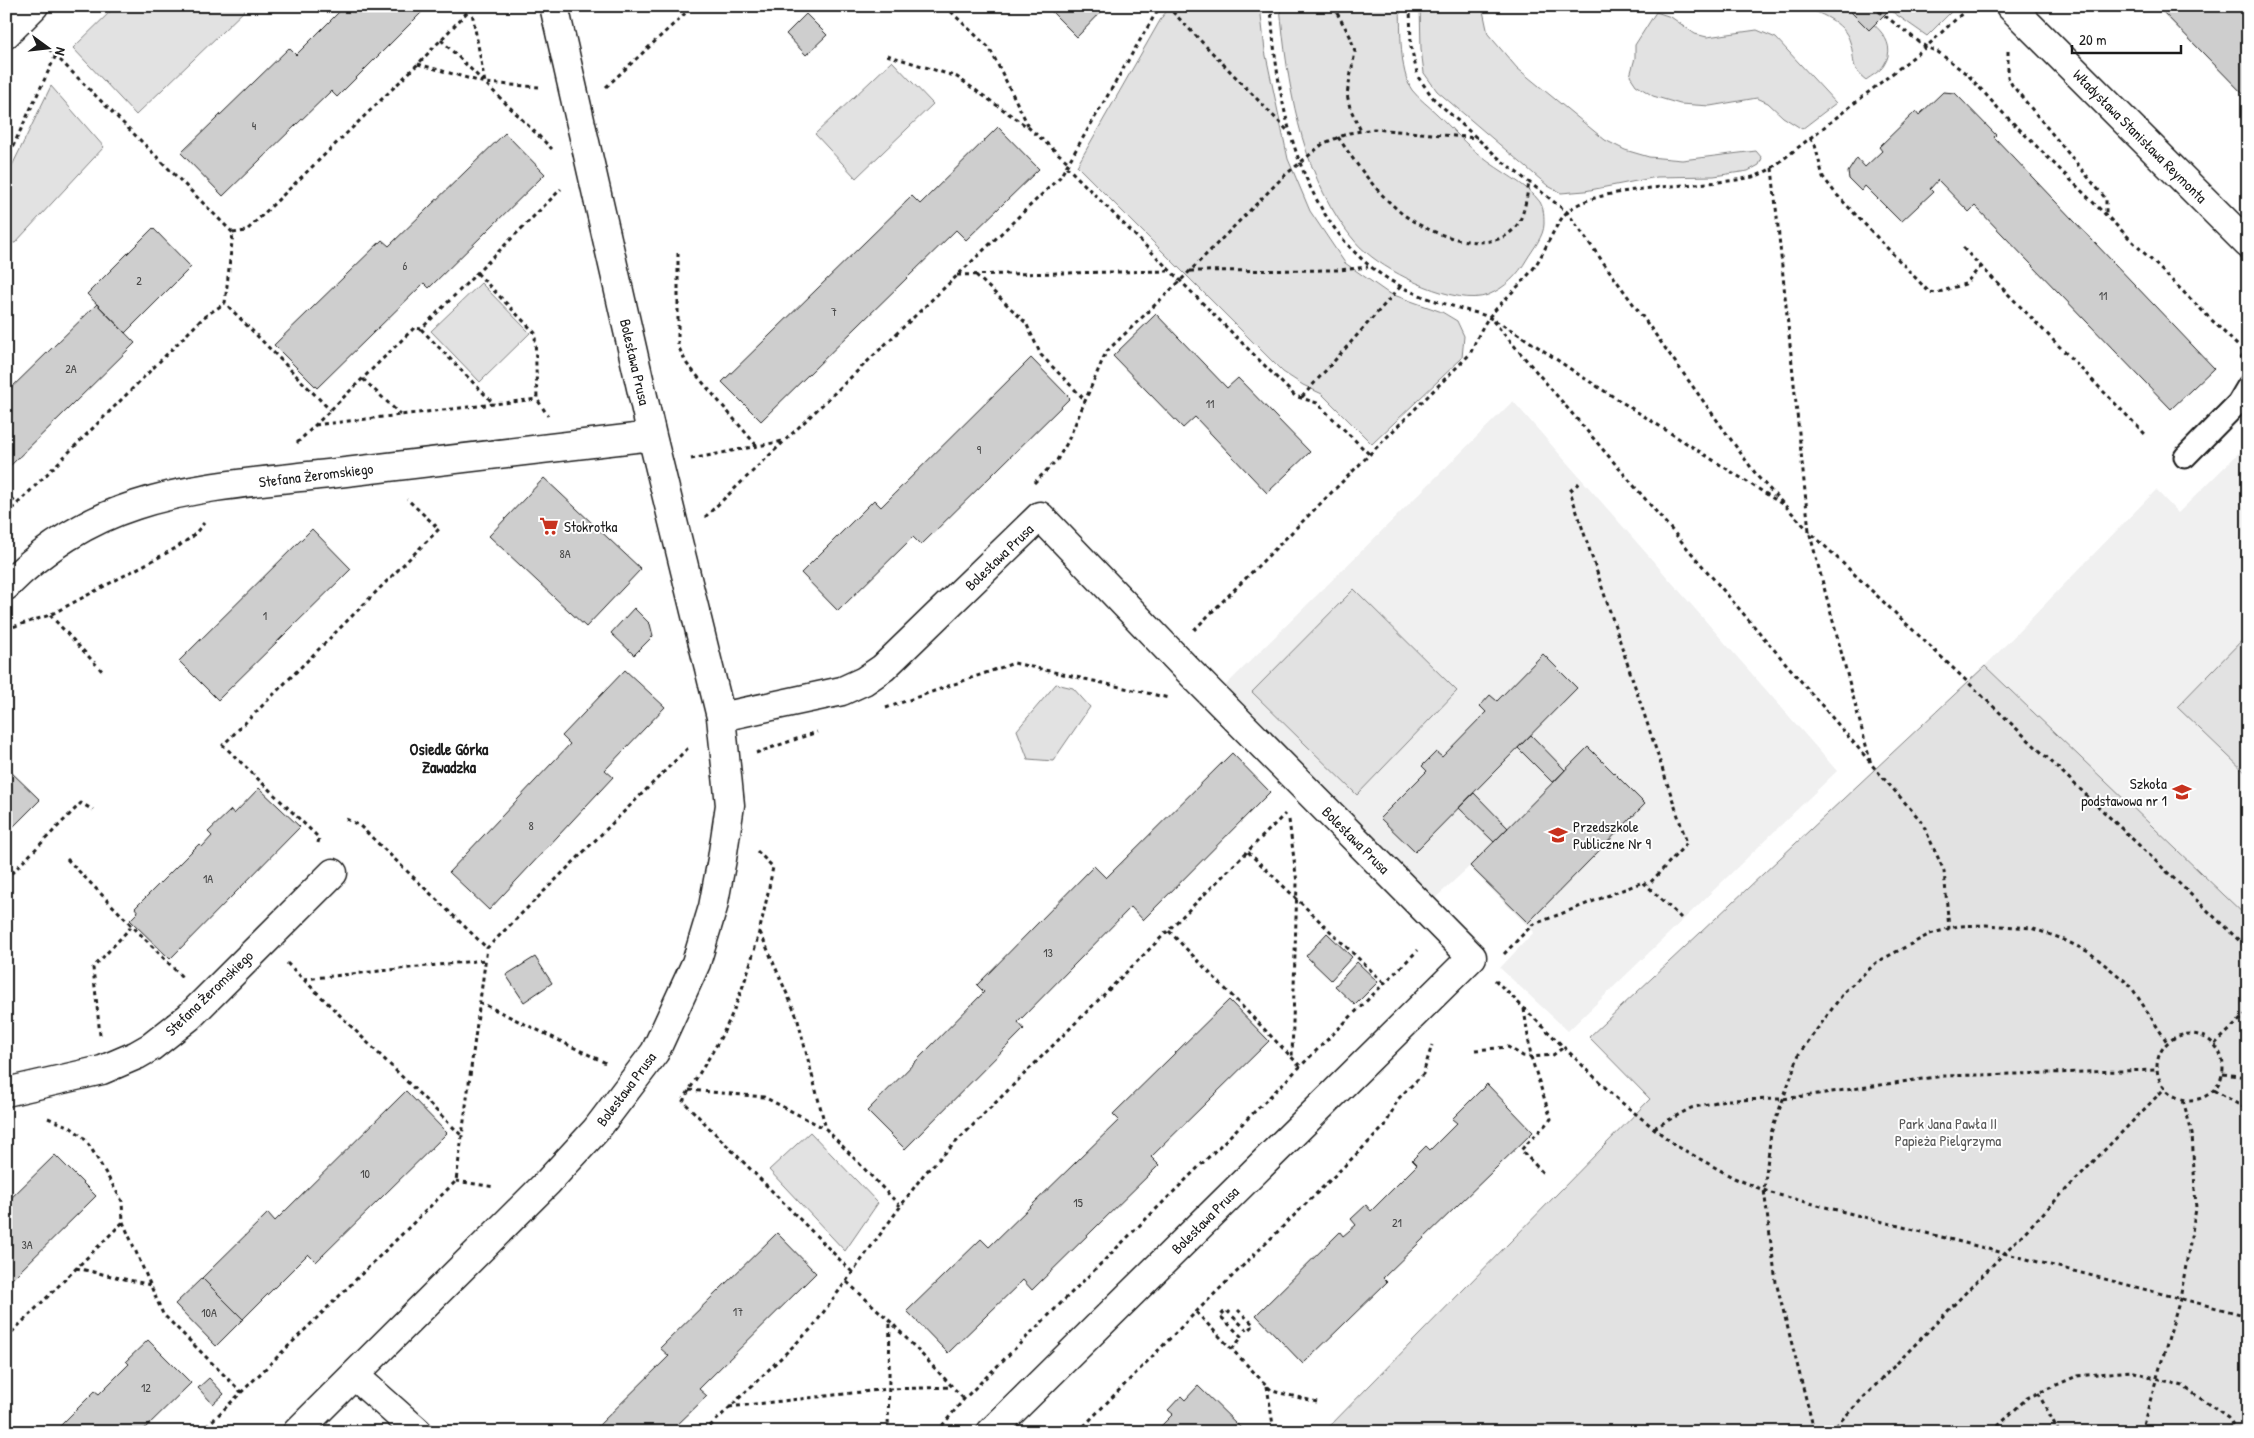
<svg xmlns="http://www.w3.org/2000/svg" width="2254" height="1438" viewBox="0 0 2254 1438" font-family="'Patrick Hand',sans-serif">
<rect width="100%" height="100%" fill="#fff"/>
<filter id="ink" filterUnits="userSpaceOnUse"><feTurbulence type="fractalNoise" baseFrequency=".02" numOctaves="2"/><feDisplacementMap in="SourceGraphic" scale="10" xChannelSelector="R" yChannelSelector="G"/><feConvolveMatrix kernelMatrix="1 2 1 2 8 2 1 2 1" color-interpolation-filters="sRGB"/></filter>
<g filter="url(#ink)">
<path fill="#f0f0f0" d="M 1513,401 L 1837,771 L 1568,1031 L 1500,968 L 1534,932 L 1469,867 L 1432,901 L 1225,686 Z
M 2248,444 L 2248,918 L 1985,666 L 2156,490 L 2178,513 Z"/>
<path fill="#e2e2e2" stroke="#7f7f7f" d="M 116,6 L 249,6 L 136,115 L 73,48 Z
M 1171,6 L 1260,6 L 1265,51 L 1288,159 L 1310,211 L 1345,263 L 1388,293 L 1442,312 L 1457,321 L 1464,336 L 1462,358 L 1372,444 L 1322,394 L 1303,385 L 1283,372 L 1077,166 L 1162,17 Z
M 1280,6 L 1400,6 C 1401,29 1399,71 1412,90 C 1419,99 1429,106 1437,114 C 1452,128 1466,145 1482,157 C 1499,171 1527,184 1540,202 C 1544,209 1544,216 1544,224 C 1544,236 1533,249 1527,259 C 1518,275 1505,288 1488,295 C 1457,307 1391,274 1367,253 C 1359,247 1352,238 1346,230 C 1300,168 1287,82 1280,6 Z
M 1420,6 L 1482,6 L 1488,34 L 1517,68 L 1605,140 L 1625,150 L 1649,157 L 1682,160 L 1756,151 L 1762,158 L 1759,165 L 1748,171 L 1714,176 L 1657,177 L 1585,191 L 1561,193 L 1548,186 L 1437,91 L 1424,73 L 1421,49 Z
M 1801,6 L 1851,6 C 1868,20 1901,39 1884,65 C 1881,71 1871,76 1866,80 C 1849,67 1856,60 1850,42 C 1844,21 1819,13 1801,6 Z
M 1884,6 L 1957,6 L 1927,36 Z
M 1656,12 L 1671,17 L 1695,34 L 1707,37 L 1757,30 L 1776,38 L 1836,103 L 1802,129 L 1783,117 L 1768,103 L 1757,98 L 1710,106 L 1680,104 L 1653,96 L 1636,85 L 1630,76 L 1635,58 L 1635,45 Z
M 892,61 L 933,104 L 856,178 L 815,134 Z
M 51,86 L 104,147 L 15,243 L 6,242 L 6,178 Z
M 481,283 L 530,333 L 480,382 L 431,331 Z
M 1354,589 L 1457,691 L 1357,795 L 1252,692 Z
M 2248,634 L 2248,775 L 2177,707 Z
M 1985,666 L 2248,918 L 2248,1432 L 1324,1432 L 1650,1099 L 1589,1037 Z
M 1056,684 L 1073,688 L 1090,707 L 1053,761 L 1028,759 L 1017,730 Z
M 810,1132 L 878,1203 L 845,1251 L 769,1170 Z"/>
<path fill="#cecece" stroke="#1c1c1c" d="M 345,6 L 428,6 L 337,97 L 331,91 L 223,196 L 181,153 L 289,48 L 296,55 Z
M 1046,6 L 1107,6 L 1077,37 Z
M 1845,6 L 1893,6 L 1869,30 Z
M 2157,6 L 2248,6 L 2248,99 Z
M 806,14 L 827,35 L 806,55 L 786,34 Z
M 1943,92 L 1955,93 L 1996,135 L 1994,137 L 2214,368 L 2171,409 L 1975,206 L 1969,212 L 1938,180 L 1930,189 L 1933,192 L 1901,222 L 1865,186 L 1861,191 L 1849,179 L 1848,172 L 1857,158 L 1865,167 L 1882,151 L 1879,147 L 1916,111 L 1919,115 Z
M 998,127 L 1039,169 L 966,240 L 956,230 L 761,421 L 722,382 L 912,196 L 920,204 Z
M 505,133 L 545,174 L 429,288 L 424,283 L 317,388 L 274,345 L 382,240 L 389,246 Z
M 153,228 L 191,267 L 125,333 L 87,294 Z
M 97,304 L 135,343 L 6,470 L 6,393 Z
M 1156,314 L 1227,388 L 1238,378 L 1310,452 L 1267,493 L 1195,417 L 1183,428 L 1113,356 Z
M 1031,358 L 1070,398 L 921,545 L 913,537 L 838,611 L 801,573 L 874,500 L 881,507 Z
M 544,478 L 641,569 L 586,627 L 489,536 Z
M 312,529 L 351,569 L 218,700 L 179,661 Z
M 634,608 L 650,624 L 653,636 L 634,655 L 611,633 Z
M 1543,654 L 1577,688 L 1415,852 L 1380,818 L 1427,771 L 1422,766 L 1436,752 L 1442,757 L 1486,712 L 1480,706 L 1490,695 L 1497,701 Z
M 625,670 L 665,707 L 605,770 L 613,777 L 489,910 L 449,872 L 570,744 L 562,736 Z
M 1531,735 L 1565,770 L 1553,783 L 1518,748 Z
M 1588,747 L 1645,804 L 1528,923 L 1470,866 Z
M 1232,753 L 1270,792 L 1143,920 L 1131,907 L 1018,1022 L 1024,1029 L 905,1149 L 867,1111 L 984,992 L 977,985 L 1094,866 L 1106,878 Z
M 6,767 L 40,800 L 6,834 Z
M 259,788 L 300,827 L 170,959 L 130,920 L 138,912 L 135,908 L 199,844 L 202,847 L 212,836 L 208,832 L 231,810 L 234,814 Z
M 1474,793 L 1508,828 L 1494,842 L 1459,808 Z
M 1327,933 L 1352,957 L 1331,980 L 1306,956 Z
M 535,957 L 552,983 L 524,1002 L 506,975 Z
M 1357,962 L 1378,982 L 1355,1005 L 1335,986 Z
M 1229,1000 L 1269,1041 L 1151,1157 L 1159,1165 L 1032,1290 L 1023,1280 L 948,1353 L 907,1311 L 981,1239 L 989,1247 L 1119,1120 L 1113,1114 Z
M 1487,1084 L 1533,1132 L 1383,1278 L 1387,1282 L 1303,1364 L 1256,1315 L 1340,1232 L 1343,1236 L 1356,1225 L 1351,1219 L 1366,1205 L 1371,1211 L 1417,1165 L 1412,1160 L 1426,1146 L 1430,1150 L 1457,1123 L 1452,1119 Z
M 406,1091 L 447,1133 L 316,1262 L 308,1254 L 243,1319 L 202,1278 L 268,1213 L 275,1221 Z
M 55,1155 L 96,1196 L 6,1285 L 6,1203 Z
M 777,1233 L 816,1273 L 699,1389 L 707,1396 L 670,1432 L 592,1432 L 669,1356 L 660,1348 Z
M 202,1278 L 243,1319 L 216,1346 L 175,1304 Z
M 148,1340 L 191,1383 L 141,1432 L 54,1432 L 95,1391 L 99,1394 L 129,1364 L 126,1361 Z
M 209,1378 L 224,1394 L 213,1404 L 198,1388 Z
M 1198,1386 L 1242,1429 L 1239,1432 L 1155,1432 L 1173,1414 L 1168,1410 L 1181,1396 L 1185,1400 Z"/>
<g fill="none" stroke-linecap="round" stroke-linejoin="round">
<g stroke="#1c1c1c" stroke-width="25">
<path id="lane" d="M 2185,457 L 2238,403 L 2248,386"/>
</g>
<g stroke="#1c1c1c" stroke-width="31">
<path id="street" d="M 2010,6 L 2248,244
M 6,34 L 34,6
M 6,586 C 43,549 86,521 136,505 C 200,484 270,481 337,473 C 442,461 547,449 652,436
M 721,717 L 842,691 L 864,681 L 883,668 L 1040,516 L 1183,665 L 1472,957 L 991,1432
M 6,1092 L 102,1070 L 137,1055 L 151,1047 L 189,1017 L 333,873
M 355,1376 L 418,1432
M 297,1432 L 548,1182 L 596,1130 L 655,1052 L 696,963 L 713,907 L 722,859 L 730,805 L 721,717 L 652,436 L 554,6"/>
</g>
<path stroke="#1c1c1c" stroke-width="3" stroke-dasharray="4 4" stroke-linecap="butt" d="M 945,6 L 990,49 L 1029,127
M 1167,6 L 1288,131
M 1271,6 C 1276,107 1302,234 1400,286 C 1420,297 1443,303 1465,310 C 1473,312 1483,314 1490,318 C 1523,335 1553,358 1584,378 C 1650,420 1716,462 1782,504
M 1333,6 L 1350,36 L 1355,52 L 1347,94 L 1350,108 L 1361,131
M 1410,6 L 1411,47 L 1418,77 L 1434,99 L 1502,161 L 1567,212 L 1758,477 L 1809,531 L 2248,949
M 1872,6 L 1926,47 L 1938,52 L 1968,75 L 1998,108 L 2244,352
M 471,7 L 485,83 L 552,149
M 441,40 L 483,81
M 43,43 L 233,233 L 225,303 L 330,410
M 2008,51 L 2008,77 L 2012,85 L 2106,199 L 2106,215
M 887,55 L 957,77 L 1029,128 L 1069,163
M 418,64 L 485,83 L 539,87
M 606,87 L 693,6
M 1338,137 C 1357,165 1373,188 1399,211 C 1424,233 1496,262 1519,222 C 1525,211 1527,195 1529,182
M 1810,138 L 1815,145 L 1823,177 L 1836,194 L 1929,292 L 1936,293 L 1965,284 L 1981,266
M 6,161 L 56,55
M 1066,166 L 1295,396 L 1317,403 L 1369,454
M 1772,168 L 1809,531 L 1871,764 L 1922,822 L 1944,871 L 1949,929
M 233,233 L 246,231 L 418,64 L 473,6
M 1963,248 L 2145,434
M 678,253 L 678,346 L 687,364 L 757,446
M 1190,271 L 1340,270 L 1368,267
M 477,273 L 535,333 L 537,399 L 548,416
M 957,275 L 1168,271
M 976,275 L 1026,323 L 1041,355 L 1084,399
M 1493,321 L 1871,763
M 421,329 L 494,404
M 2241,358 L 2248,345
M 363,379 L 401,415
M 1302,397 L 1401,286
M 315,425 L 537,399
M 297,443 L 414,328 L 421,329 L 561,189
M 691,459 L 783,441
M 1034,483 L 1057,460 L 1067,443 L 1106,352 L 1180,281 L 1284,176 L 1324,143 L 1349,133 L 1374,129 L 1477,138
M 1579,483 L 1570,491 L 1687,843 L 1648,885
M 6,493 L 17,504
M 6,515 L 204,317 L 225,303
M 705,517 L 1060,177 L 1160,6
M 50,615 L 104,673
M 6,629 L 50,615 L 176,548 L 193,536 L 204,523
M 1194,630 L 1470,354 C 1476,341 1481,328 1489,317 C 1503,300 1520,286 1533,269 C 1546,251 1552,229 1566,213 C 1593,184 1706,187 1748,178 C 1756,177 1765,172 1772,168 L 1926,47 L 1970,6
M 886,708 L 1014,663 L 1169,698
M 756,753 L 817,732
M 346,819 L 359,825 L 487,948
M 1289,820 L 1297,883 L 1292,1058
M 318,843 L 319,838 L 223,745 L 439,529 L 407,499
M 757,851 L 773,867 C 763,920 751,972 729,1021 C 716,1049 698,1074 683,1101 L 853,1273
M 1248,852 L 1385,984
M 67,859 L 183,978
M 6,879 L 81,803 L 93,810
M 1169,931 L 1301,1067
M 760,932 L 797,1017 L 826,1129
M 1504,954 L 1532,925 L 1643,882 L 1681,918
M 287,963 L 462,1136
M 304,979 L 485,960
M 1495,980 L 1616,1098 L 1675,1145 L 1734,1178 L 1771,1193 L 2248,1316
M 479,1002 L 606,1063
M 1524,1009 L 1531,1057 L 1551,1119 L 1521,1150 L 1543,1173
M2157 1067a33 33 0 1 1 66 0a33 33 0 1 1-66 0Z
M 100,1035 L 93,968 L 131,927
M 2215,1044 L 2248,1012
M 1475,1050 L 1508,1047 L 1523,1056 L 1531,1057 L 1553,1055 L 1564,1047
M 2223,1074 L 2248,1077
M 689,1090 L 764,1097 L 826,1129 L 901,1207
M 2214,1090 L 2248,1110
M 48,1118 L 70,1127 L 83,1137 L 91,1148 L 122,1201 L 123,1222 L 163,1314 L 241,1392
M 1654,1128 L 1691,1108 L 1725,1100 L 1783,1099 L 1943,1076 L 2156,1070
M 456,1181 L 495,1187
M 76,1268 L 151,1285
M 847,1282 L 890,1321 L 964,1399
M 1196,1312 L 1272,1391 L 1317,1402
M 6,1338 L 123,1222
M 1232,1349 L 1242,1337 L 1220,1316 L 1226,1310 L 1248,1331 L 1254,1325 L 1238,1310
M 1267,1386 L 1274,1432
M 2038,1393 L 2059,1432
M 729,1407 L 888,1389 L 952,1387
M 1814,1430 L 1776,1282 L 1764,1190 L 1771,1133 L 1799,1054 L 1845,991 L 1877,962 L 1930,934 L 1958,926 L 1986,925 L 2031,928 L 2060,938 L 2089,952 L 2130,985 L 2167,1042
M 201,1432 L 456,1181 L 487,948 L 690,746
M 704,1432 L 812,1328 L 924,1174 L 1285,814
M 888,1432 L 890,1321
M 937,1432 L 964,1399 L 1418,950
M 1078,1432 L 1196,1312 L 1385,1126 L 1398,1099 L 1423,1074 L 1432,1045
M 1811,1432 L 1818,1430 L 1825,1432
M 1830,1432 L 2164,1089
M 1992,1432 L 2027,1398 L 2077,1376 L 2131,1371 L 2183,1386 L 2228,1418 L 2237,1432
M 2089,1432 L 2124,1429 L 2135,1432
M 2141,1432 L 2180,1299 L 2196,1209 L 2192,1133 L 2183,1100"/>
<use href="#lane" stroke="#fff" stroke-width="21"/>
<use href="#street" stroke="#fff" stroke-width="28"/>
</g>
</g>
<defs>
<g id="supermarket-bare" transform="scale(1.5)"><path d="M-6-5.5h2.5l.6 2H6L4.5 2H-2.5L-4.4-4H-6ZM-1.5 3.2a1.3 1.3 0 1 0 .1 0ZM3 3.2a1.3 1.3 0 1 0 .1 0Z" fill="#c8321e" stroke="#fff" stroke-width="2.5" paint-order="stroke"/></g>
<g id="school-bare" transform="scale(1.5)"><path d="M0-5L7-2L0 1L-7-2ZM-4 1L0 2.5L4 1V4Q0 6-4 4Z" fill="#c8321e" stroke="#fff" stroke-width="2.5" paint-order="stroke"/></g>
</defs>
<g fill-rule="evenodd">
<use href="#supermarket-bare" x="549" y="526"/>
<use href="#school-bare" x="2182" y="792"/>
<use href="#school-bare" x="1558" y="835"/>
</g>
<g text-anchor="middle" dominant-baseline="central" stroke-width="4" stroke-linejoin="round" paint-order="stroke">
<g font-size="12" fill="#484848">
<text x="254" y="125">4</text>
<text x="405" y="265">6</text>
<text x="139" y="280">2</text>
<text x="2103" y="295">11</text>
<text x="834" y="311">7</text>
<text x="71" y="368">2A</text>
<text x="1210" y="403">11</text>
<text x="979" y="449">9</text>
<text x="565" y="553">8A</text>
<text x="265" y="615">1</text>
<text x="531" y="825">8</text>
<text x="208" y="878">1A</text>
<text x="1048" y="952">13</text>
<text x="365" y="1173">10</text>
<text x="1078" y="1202">15</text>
<text x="1397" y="1222">21</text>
<text x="27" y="1244">3A</text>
<text x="738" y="1311">17</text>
<text x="209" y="1312">10A</text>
<text x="146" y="1387">12</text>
</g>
<g font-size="15" fill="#1c1c1c" stroke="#fff">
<text transform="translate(2140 136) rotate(45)">Władysława Stanisława Reymonta</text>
<text transform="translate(635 362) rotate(77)">Bolesława Prusa</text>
<text transform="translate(316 475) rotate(-7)">Stefana Żeromskiego</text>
<text transform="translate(999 557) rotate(-44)">Bolesława Prusa</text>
<text transform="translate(1356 840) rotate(45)">Bolesława Prusa</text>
<text transform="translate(209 993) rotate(-44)">Stefana Żeromskiego</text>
<text transform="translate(626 1089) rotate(-53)">Bolesława Prusa</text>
<text transform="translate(1205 1220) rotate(-45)">Bolesława Prusa</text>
</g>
<g font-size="15" fill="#1c1c1c" stroke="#fff" text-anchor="start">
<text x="564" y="526">Stokrotka</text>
<text x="2167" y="783" text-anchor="end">Szkoła<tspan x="2167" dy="17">podstawowa nr 1</tspan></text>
<text x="1573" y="826">Przedszkole<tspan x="1573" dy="17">Publiczne Nr 9</tspan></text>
</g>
<g font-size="15" fill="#575757" stroke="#fff">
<text x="1948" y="1123">Park Jana Pawła II<tspan x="1948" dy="17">Papieża Pielgrzyma</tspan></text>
</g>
<g font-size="16" font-weight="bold" fill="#1c1c1c" stroke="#fff">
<text x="449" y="749">Osiedle Górka<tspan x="449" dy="18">Zawadzka</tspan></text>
</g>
</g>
<rect width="2254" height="1438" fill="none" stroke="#fff" stroke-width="25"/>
<rect x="12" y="12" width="2229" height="1413" fill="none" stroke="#1c1c1c" stroke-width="2" filter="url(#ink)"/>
<g transform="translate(48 48) rotate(105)" stroke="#ffffff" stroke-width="4" paint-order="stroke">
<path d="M0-4L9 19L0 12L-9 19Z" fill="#1c1c1c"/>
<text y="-8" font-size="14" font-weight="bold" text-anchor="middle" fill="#1c1c1c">N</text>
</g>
<path d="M2072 45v8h109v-8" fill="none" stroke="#1c1c1c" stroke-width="2.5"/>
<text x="2079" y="45" font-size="15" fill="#1c1c1c" stroke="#ffffff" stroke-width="4" paint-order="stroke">20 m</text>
</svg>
